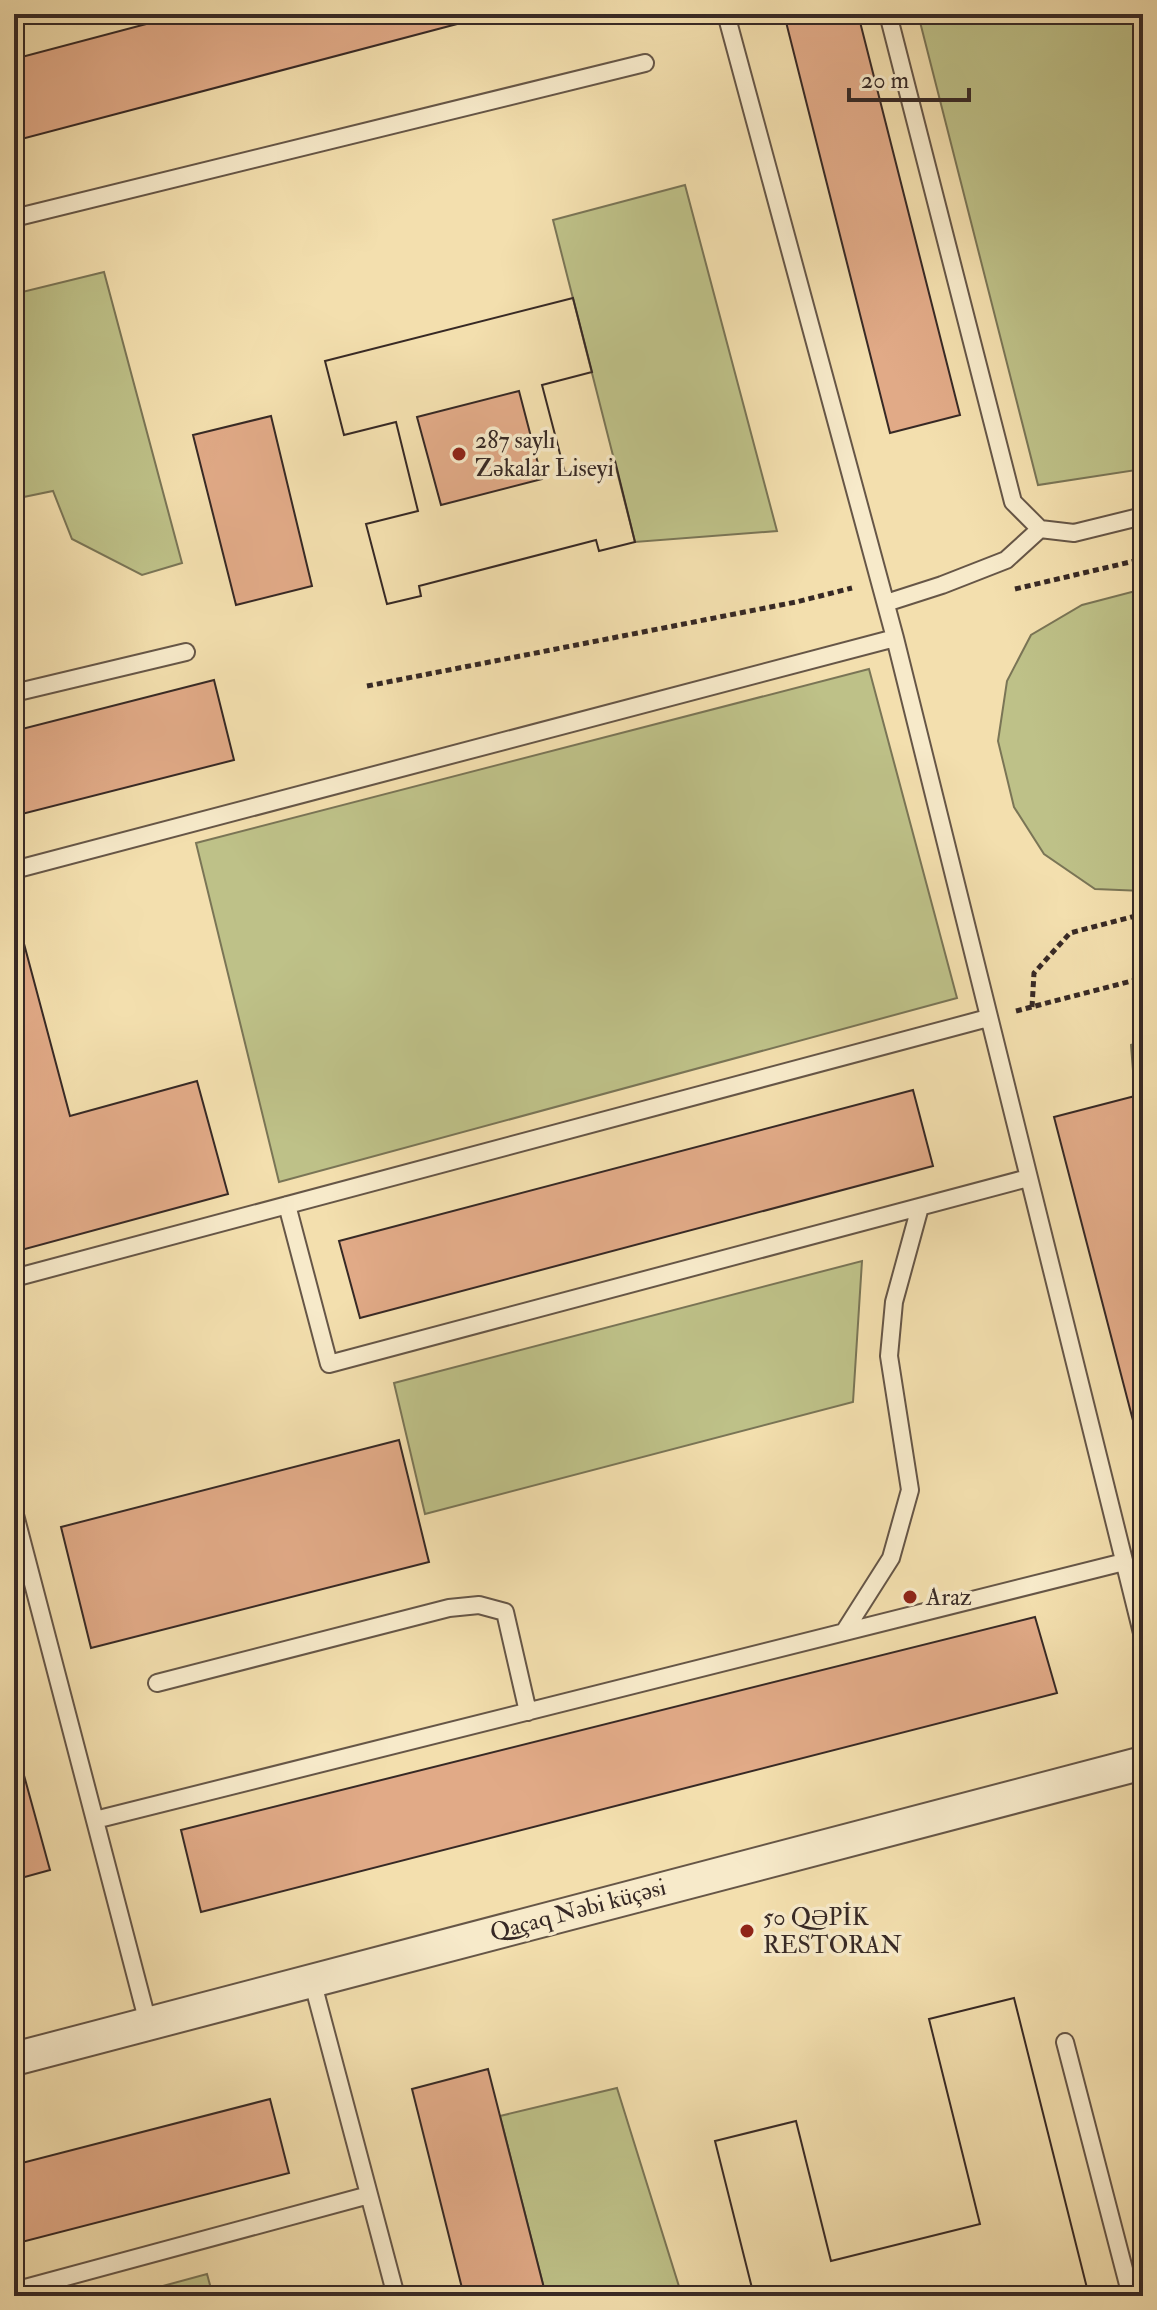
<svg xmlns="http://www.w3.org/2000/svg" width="1157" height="2310" viewBox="0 0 1157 2310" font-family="'IM FELL Double Pica',serif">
<rect width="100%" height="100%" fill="#f3dfae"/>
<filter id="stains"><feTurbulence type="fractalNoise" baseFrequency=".0025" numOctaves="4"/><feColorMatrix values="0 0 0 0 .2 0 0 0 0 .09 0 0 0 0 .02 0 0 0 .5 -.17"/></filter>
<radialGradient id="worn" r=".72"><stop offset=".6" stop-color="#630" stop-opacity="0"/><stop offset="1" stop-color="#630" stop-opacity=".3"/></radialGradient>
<path fill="#bec188" stroke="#7a7556" stroke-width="2" d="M 918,14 L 1143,14 L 1143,469 L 1038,485 Z
M 685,185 L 777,531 L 635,542 L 553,220 Z
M 104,272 L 182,563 L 142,575 L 72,539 L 53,491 L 14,499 L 14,294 Z
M 1143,589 L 1143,891 L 1095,889 L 1044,854 L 1014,807 L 998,741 L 1007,681 L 1031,635 L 1082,605 Z
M 869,669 L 957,998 L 279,1182 L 196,843 Z
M 1143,1041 L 1143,1127 L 1135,1096 L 1131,1045 Z
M 862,1261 L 853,1402 L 425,1514 L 394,1383 Z
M 617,2088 L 682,2296 L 546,2296 L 500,2116 Z
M 207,2274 L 213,2296 L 126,2296 Z"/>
<path fill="#e1aa87" stroke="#372925" stroke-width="2" fill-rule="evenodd" d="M 184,14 L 495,14 L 14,141 L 14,59 Z
M 784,14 L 858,14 L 960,415 L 890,433 Z
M 573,298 L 592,372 L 542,385 L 565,473 L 615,461 L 635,542 L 599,551 L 596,540 L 419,586 L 421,596 L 387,604 L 366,524 L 418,511 L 396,422 L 344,435 L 325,361 ZM 519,391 L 542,479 L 441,505 L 417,417 Z
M 573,298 L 592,372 L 542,385 L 565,473 L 615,461 L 635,542 L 599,551 L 596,540 L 419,586 L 421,596 L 387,604 L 366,524 L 418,511 L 396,422 L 344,435 L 325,361 Z
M 271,416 L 312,586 L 236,605 L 193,435 Z
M 214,680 L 234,760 L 14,816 L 14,731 Z
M 23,940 L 70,1116 L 197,1081 L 228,1194 L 14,1252 L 14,943 Z
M 913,1090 L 933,1166 L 360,1318 L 339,1241 Z
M 1135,1096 L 1143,1127 L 1143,1459 L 1054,1117 Z
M 399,1440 L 429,1562 L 91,1648 L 61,1527 Z
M 1035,1617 L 1057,1693 L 201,1912 L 181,1830 Z
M 14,1739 L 50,1870 L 14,1880 Z
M 1014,1998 L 1089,2296 L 996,2296 L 994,2287 L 956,2296 L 754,2296 L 715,2141 L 796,2121 L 831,2261 L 980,2224 L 929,2019 Z
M 1014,1998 L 1089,2296 L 754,2296 L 715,2141 L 796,2121 L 831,2261 L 980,2224 L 929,2019 Z
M 488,2069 L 500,2116 L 546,2296 L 464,2296 L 412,2089 Z
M 270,2099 L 289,2173 L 14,2244 L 14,2165 Z"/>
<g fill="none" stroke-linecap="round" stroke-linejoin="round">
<g stroke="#665647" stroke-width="20">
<path id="service" d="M 726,14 L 895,638 L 1143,1637
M 888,14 L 1013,502 L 1040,529 L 1074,533 L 1143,516
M 14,218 L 645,63
M 886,603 L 942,585 L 1006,560 L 1040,529
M 14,693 L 186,652
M 14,870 L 895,638
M 287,1205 L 329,1364 L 1028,1178
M 14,1278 L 988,1018
M 14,1511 L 148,2023
M 844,1632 L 891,1558 L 910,1490 L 889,1356 L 894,1302 L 920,1207
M 157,1683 L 449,1608 L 479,1605 L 505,1612 L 528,1712
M 95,1820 L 1124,1562
M 312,1980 L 396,2296
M 1065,2042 L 1131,2296
M 14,2291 L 369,2195"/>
</g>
<g stroke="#665647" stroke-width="36">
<path id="minor" d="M 14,2059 L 1143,1763"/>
</g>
<path stroke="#372925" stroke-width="5" stroke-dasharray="6 4" stroke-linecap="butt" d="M 1015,589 L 1143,559
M 367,686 L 796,602 L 852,588
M 1032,1007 L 1034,973 L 1070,933 L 1143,914
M 1016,1011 L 1143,978"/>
<use href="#service" stroke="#f7eaca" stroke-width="16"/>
<use href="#minor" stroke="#f7eaca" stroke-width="32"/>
</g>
<g fill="#8f2418" stroke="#f7eaca" stroke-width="3">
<circle cx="459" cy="454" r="8"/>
<circle cx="910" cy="1597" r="8"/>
<circle cx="747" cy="1931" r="8"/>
</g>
<g text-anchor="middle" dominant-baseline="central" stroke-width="7" stroke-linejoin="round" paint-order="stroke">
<g font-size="24" fill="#372925" stroke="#f7eaca" text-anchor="start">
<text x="475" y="440">287 saylı<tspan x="475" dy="28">Zəkalar Liseyi</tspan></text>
<text x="926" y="1597">Araz</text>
<text x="763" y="1917">50 QƏPİK<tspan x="763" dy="28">RESTORAN</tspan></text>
</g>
<g font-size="24" fill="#372925" stroke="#f7eaca">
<text transform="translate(578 1910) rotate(-15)">Qaçaq Nəbi küçəsi</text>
</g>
</g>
<rect width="1157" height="2310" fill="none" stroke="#f3dfae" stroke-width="48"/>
<rect x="16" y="16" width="1125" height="2278" fill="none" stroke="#372925" stroke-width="4"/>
<rect x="24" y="24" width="1109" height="2262" fill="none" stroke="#372925" stroke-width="2"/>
<path d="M849 88v12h120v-12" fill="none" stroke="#372925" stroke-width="4"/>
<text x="861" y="88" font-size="24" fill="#372925" stroke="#f7eaca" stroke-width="6" paint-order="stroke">20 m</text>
<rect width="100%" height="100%" filter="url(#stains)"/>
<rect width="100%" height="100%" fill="url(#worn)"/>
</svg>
